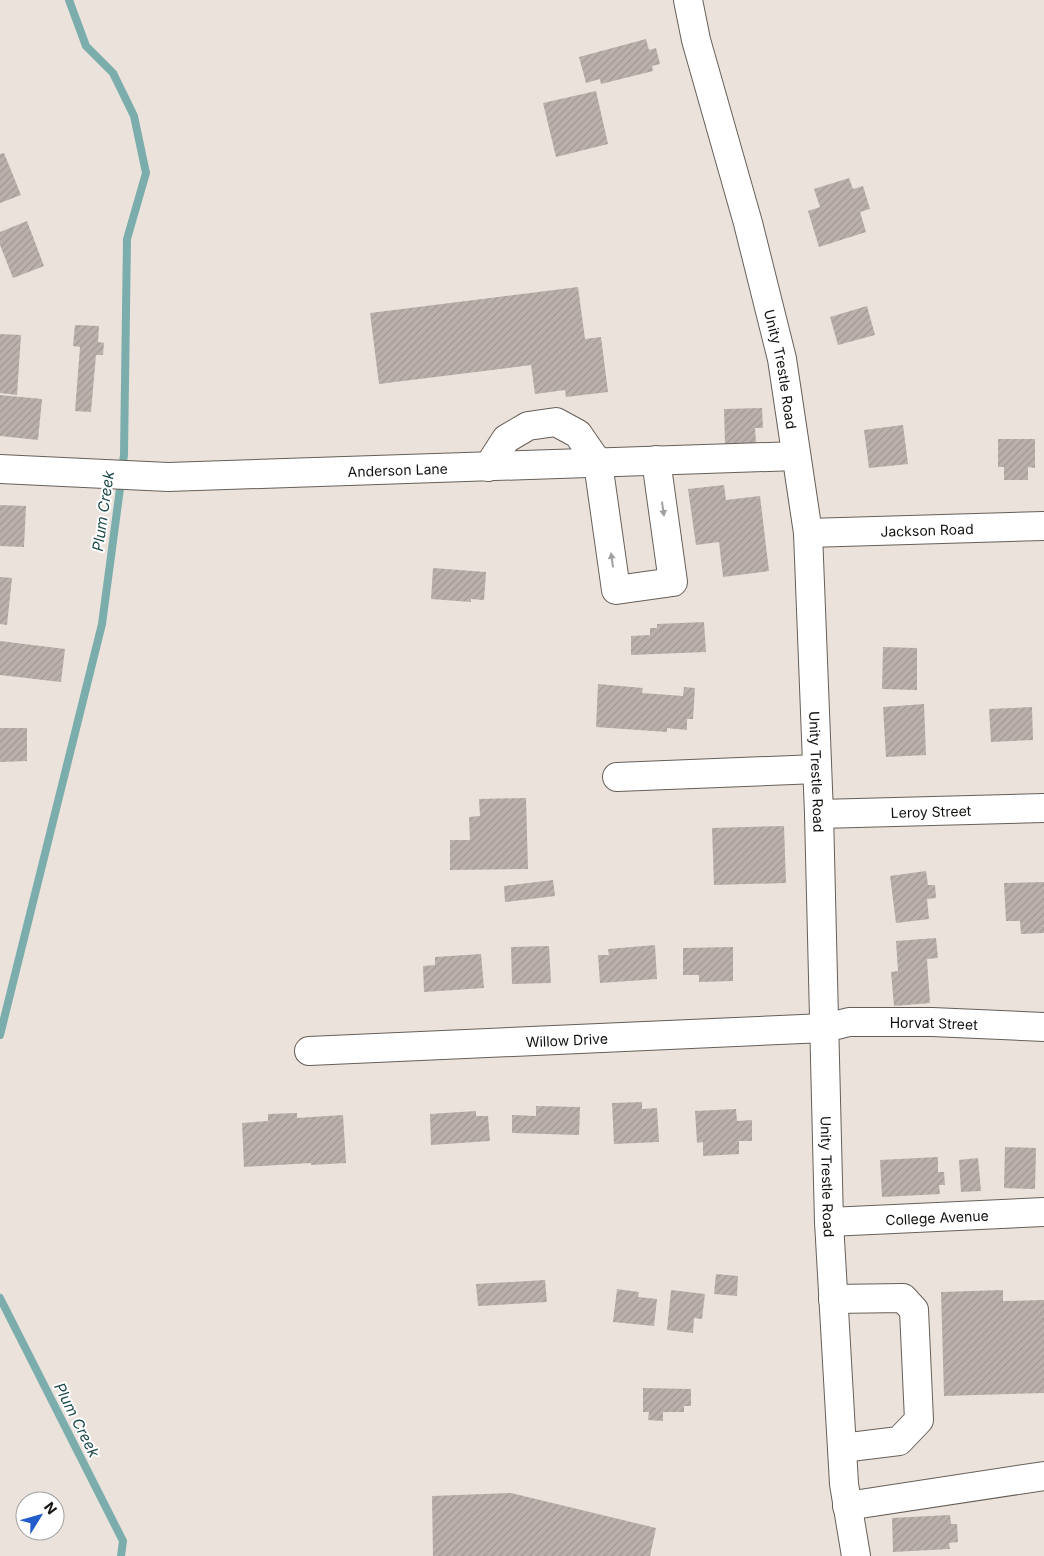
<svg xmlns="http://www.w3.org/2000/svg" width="1044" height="1556" viewBox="0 0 1044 1556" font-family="Inter,sans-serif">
<defs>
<pattern id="building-hatch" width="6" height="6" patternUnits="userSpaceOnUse" patternTransform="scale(1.25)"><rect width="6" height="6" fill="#bbb0ac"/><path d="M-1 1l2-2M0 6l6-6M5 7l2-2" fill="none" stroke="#a09693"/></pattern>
</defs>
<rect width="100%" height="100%" fill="#ebe3db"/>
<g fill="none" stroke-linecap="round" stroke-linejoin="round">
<path stroke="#7cadad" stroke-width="8" d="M 69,0 L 86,46 L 113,73 L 134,116 L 146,173 L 127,239 L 124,455 L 122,469
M 0,1035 L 102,624 L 121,481
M 0,1298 L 123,1541 L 121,1556"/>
</g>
<path fill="url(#building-hatch)" d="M 646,39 L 649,50 L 656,48 L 660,64 L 652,66 L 653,71 L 601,84 L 600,79 L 586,83 L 579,57 Z
M 596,91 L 608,144 L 556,157 L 543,103 Z
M 4,153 L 21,195 L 0,203 L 0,154 Z
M 849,178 L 853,189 L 863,186 L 870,209 L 860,212 L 866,232 L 819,247 L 808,211 L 820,207 L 814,189 Z
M 27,221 L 44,266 L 13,278 L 0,245 L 0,232 Z
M 578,287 L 585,339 L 601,337 L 608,392 L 566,397 L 565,390 L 535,394 L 531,365 L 379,384 L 370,313 Z
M 867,306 L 875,335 L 838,345 L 830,317 Z
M 75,325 L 99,326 L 98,342 L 104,343 L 103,355 L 96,355 L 91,412 L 75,411 L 80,347 L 73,346 Z
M 0,334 L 21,335 L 17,395 L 0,393 Z
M 0,395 L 42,399 L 38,440 L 0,436 Z
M 762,408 L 763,428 L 755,428 L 756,443 L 725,444 L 724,409 Z
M 903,425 L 908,464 L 869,468 L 864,430 Z
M 998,439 L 1035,439 L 1035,468 L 1028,467 L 1028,480 L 1004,480 L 1004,467 L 998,467 Z
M 724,485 L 726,500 L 760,496 L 769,571 L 723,577 L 719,542 L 696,545 L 688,489 Z
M 0,505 L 26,506 L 24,547 L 0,546 Z
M 433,568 L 486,572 L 484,600 L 471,599 L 471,602 L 431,599 Z
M 0,577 L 12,578 L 7,625 L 0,624 Z
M 704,622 L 706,652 L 631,655 L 631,636 L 650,635 L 650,628 L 657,628 L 657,624 Z
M 0,641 L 65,649 L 61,682 L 0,675 Z
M 883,647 L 917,648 L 917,690 L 882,689 Z
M 598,684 L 643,688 L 642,693 L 683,696 L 684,687 L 695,688 L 693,719 L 687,719 L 687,730 L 667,728 L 667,732 L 596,727 Z
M 924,704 L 926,755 L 886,757 L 883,707 Z
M 1032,707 L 1033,740 L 991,742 L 989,709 Z
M 0,728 L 27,728 L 27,761 L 0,762 Z
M 526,798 L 528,869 L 450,870 L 450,840 L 470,840 L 469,817 L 480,816 L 479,799 Z
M 784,826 L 786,883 L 714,885 L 712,828 Z
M 926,871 L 928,885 L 935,885 L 936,898 L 927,899 L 929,919 L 896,923 L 890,876 Z
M 553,880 L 555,896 L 505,902 L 504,886 Z
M 1044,882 L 1044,933 L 1021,934 L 1020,921 L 1006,921 L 1004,883 Z
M 936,938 L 938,958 L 927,959 L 930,1003 L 894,1006 L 891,972 L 898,971 L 896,941 Z
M 655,945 L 657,979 L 600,983 L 598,955 L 609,955 L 608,949 Z
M 549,946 L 551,983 L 512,984 L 511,947 Z
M 733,947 L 733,981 L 699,982 L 699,975 L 683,975 L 683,948 Z
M 481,954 L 484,988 L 424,992 L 423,966 L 435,965 L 435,957 Z
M 642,1102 L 642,1109 L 657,1108 L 659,1142 L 614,1144 L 612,1103 Z
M 536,1106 L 580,1107 L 579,1135 L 512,1133 L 512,1115 L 536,1116 Z
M 736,1109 L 737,1121 L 752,1120 L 752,1141 L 739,1141 L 739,1154 L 703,1156 L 703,1142 L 697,1143 L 695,1111 Z
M 476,1111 L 476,1116 L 488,1116 L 490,1141 L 431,1145 L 430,1114 Z
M 297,1113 L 297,1118 L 343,1115 L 346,1163 L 311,1165 L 311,1163 L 244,1167 L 242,1123 L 268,1121 L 268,1114 Z
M 1005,1147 L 1036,1148 L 1035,1189 L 1004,1188 Z
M 938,1157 L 938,1172 L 944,1172 L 945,1185 L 939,1185 L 940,1194 L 882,1197 L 880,1160 Z
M 978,1158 L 981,1191 L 961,1192 L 959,1160 Z
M 716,1274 L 738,1276 L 737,1296 L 714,1294 Z
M 545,1280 L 547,1302 L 478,1306 L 476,1284 Z
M 617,1289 L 639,1292 L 638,1297 L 657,1299 L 654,1326 L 613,1322 Z
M 671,1290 L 705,1294 L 702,1319 L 694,1318 L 693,1333 L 667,1330 Z
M 1003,1290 L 1003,1301 L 1044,1300 L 1044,1393 L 944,1396 L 941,1292 Z
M 643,1388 L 691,1389 L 691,1406 L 684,1406 L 684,1412 L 663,1412 L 663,1421 L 648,1420 L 649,1412 L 643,1412 Z
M 511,1493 L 656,1528 L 650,1556 L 433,1556 L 432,1496 Z
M 950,1515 L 951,1524 L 957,1524 L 958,1542 L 949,1543 L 950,1549 L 893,1552 L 892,1518 Z"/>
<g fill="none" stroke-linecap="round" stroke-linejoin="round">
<g stroke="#665f58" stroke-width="30">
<g id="minor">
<path id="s1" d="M 688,0 L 696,40 L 748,223 L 782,359 L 808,533 L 819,814 L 829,1222 L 844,1484 L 856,1556"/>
<path d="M 488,467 L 506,439 L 528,426 L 556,422 L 578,434 L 598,463 L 616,590 L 673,582 L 656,460"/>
<path id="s2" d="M 0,469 L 168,477 L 796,456"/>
<path id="s3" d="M 808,533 L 1044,526"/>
<path d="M 617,777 L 817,769"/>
<path id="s4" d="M 819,814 L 1044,808"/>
<path id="s5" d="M 309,1051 L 825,1028 L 849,1022 L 932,1022 L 1044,1027"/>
<path id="s6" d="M 829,1222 L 1044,1212"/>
<path d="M 833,1299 L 903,1298 L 914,1310 L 919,1420 L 899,1441 L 842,1448"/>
<path d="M 847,1506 L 1044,1476"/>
</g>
</g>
<use href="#minor" stroke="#fff" stroke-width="28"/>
</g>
<defs><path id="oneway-solid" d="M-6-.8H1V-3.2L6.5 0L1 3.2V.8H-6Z" transform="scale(1.25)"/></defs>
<g fill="#a1a09f">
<use href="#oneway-solid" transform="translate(663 509) rotate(82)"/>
<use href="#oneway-solid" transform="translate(612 560) rotate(-98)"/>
</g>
<g text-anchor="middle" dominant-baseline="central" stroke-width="4" stroke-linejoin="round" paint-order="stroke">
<g font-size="14" fill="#13110e" stroke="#fff">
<text stroke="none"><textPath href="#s1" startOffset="381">Unity Trestle Road</textPath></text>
<text stroke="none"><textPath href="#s2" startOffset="398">Anderson Lane</textPath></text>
<text stroke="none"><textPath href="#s3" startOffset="119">Jackson Road</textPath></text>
<text stroke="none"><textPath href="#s1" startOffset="786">Unity Trestle Road</textPath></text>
<text stroke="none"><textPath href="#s4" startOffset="112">Leroy Street</textPath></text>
<text stroke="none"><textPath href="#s5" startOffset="626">Horvat Street</textPath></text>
<text stroke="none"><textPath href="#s5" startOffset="258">Willow Drive</textPath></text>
<text stroke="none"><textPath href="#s1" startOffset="1191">Unity Trestle Road</textPath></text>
<text stroke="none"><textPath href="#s6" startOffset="108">College Avenue</textPath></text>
</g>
<g font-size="15" font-style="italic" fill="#1a4848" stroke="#fff">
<text transform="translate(103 511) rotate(-82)">Plum Creek</text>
<text transform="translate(77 1420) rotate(63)">Plum Creek</text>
</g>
</g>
<g transform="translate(40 1516) rotate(53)"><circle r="24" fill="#ffffff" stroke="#a1a09f"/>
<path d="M0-4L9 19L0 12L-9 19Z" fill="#225dca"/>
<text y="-8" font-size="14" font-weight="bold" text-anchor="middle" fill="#13110e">N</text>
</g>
</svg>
